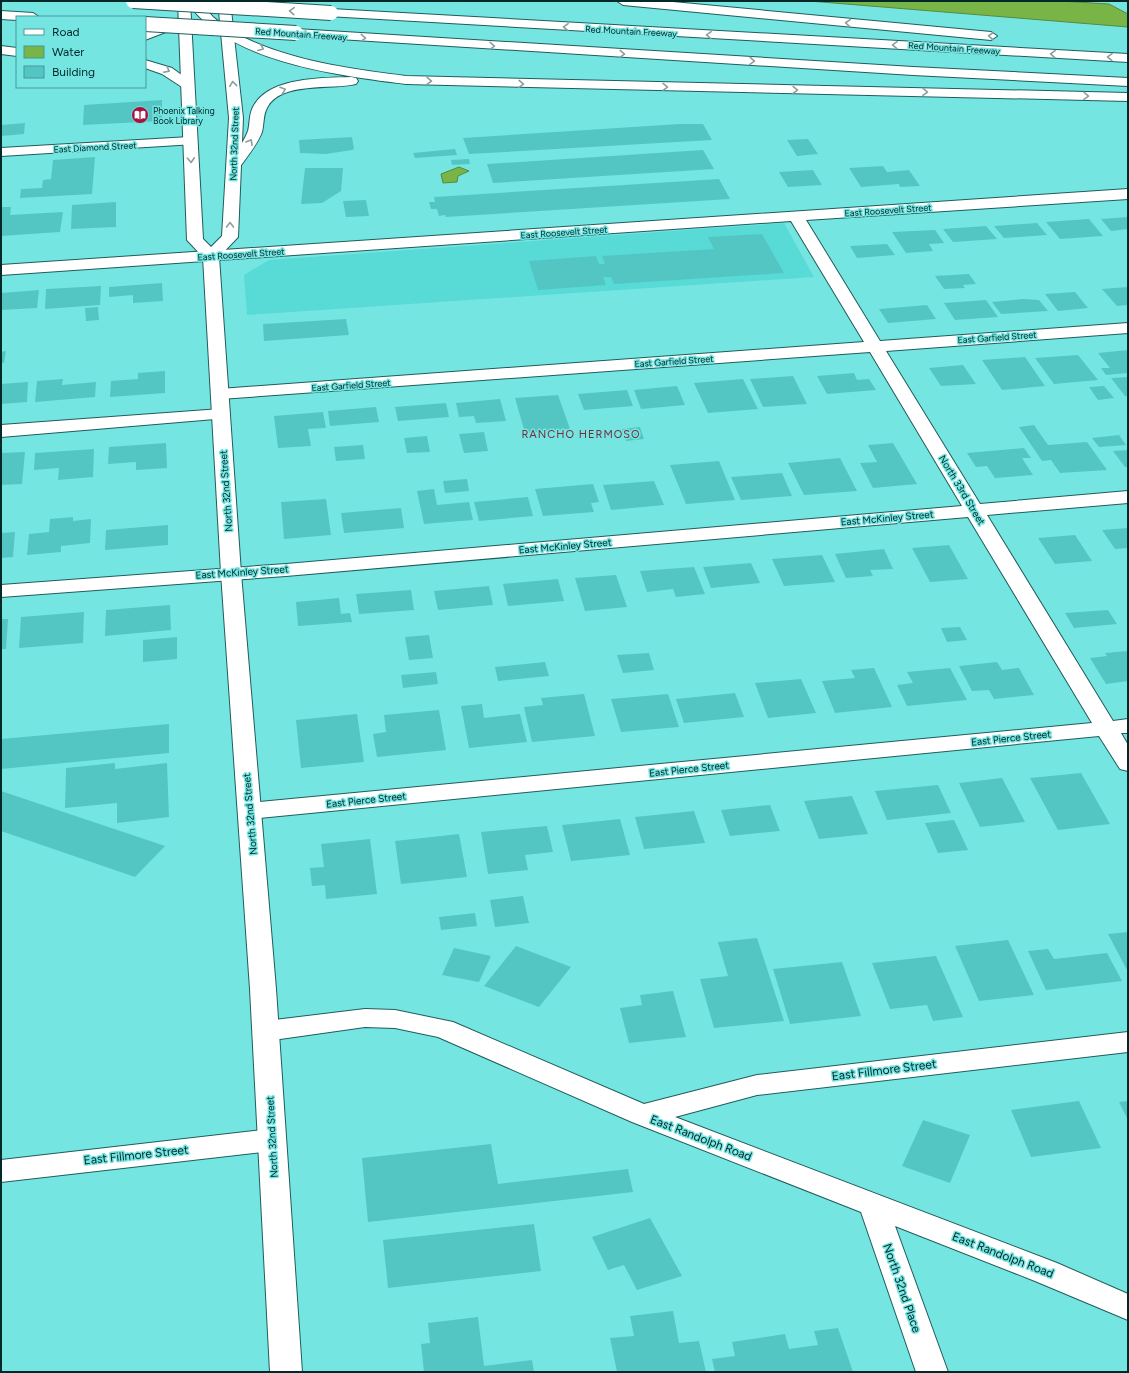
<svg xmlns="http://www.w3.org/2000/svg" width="1129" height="1373" viewBox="0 0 1129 1373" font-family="Figtree,sans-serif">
<rect width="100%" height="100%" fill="#75e5e2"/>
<path fill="#58dad7" d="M 784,223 L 814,277 L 247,315 L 244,275 L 269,260 Z"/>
<path fill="#78b446" stroke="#558a3d" d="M 809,1 L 1060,1 L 1109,4 L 1128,14 L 1128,27 Z
M 459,167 L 469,171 L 458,176 L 457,182 L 443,183 L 441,174 Z"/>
<path fill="#53c6c4" d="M 162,100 L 162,121 L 83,125 L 84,105 Z
M 25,123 L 24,134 L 1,136 L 1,125 Z
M 680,124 L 703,124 L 712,140 L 469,154 L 463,138 Z
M 352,137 L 354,149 L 352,150 L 326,154 L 300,153 L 299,140 Z
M 808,139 L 818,154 L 797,156 L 787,140 Z
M 455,149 L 457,155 L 415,158 L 413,153 Z
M 703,150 L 714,169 L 493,183 L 487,164 Z
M 95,157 L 92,194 L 20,198 L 21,189 L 42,188 L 43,180 L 51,179 L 53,160 Z
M 469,159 L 470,164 L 452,165 L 451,160 Z
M 883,166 L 887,172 L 909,170 L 920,186 L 900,187 L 899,184 L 861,187 L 849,168 Z
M 305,168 L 343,168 L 341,191 L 322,203 L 301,204 Z
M 813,170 L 822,185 L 788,187 L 779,172 Z
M 719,179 L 730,199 L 446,217 L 445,215 L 439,216 L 437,209 L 431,209 L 429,202 L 435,202 L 434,197 Z
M 366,200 L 369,216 L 346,217 L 343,201 Z
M 116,202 L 116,227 L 71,229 L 72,205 Z
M 1,207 L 11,207 L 10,215 L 63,212 L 60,232 L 1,236 Z
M 1128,217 L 1128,229 L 1111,231 L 1101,219 Z
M 1089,219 L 1103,236 L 1060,239 L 1046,222 Z
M 1037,223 L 1047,235 L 1004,238 L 994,226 Z
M 986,226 L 997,239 L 953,242 L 943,229 Z
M 935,230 L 944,243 L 929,244 L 933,251 L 906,253 L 892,232 Z
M 762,234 L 784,273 L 614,284 L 611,277 L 603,277 L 606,285 L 538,290 L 529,261 L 596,256 L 599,264 L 605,264 L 602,256 L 714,249 L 708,237 Z
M 887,244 L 895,255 L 857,258 L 850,246 Z
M 969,274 L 976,284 L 963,285 L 965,288 L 944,289 L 935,276 Z
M 162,283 L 163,301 L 133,303 L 133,295 L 109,297 L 109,287 Z
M 101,286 L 100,305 L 45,309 L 46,289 Z
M 1128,287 L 1128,305 L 1117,306 L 1102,289 Z
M 39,290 L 37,308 L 1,310 L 1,293 Z
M 1075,292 L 1088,308 L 1058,311 L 1045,294 Z
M 1023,299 L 1039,300 L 1048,311 L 1001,314 L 992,302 Z
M 986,300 L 998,317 L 955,320 L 944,303 Z
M 927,305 L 936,319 L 888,323 L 879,309 Z
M 98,307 L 99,320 L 86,321 L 85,308 Z
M 346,319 L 349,335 L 264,341 L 263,324 Z
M 1128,350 L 1128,373 L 1106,375 L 1101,368 L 1110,368 L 1098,353 Z
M 6,351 L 4,363 L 1,363 L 1,352 Z
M 1078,355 L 1098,380 L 1054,384 L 1035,358 Z
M 1025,357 L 1045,386 L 1002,390 L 982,360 Z
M 963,365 L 976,384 L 941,386 L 929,368 Z
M 165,371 L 165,393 L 110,397 L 111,381 L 138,379 L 138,373 Z
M 854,373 L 857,380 L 869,379 L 876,390 L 827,394 L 817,376 Z
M 793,376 L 807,404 L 763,407 L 750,379 Z
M 1128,377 L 1128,396 L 1125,396 L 1111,378 Z
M 63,379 L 62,385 L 96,382 L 95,397 L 35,402 L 37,381 Z
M 743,379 L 758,409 L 708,413 L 694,383 Z
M 28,382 L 27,402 L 1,404 L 1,384 Z
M 677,386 L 685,405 L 641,409 L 634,390 Z
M 1104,386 L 1114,398 L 1098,400 L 1089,387 Z
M 627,390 L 633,406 L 584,410 L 578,394 Z
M 558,395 L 570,429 L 525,433 L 515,398 Z
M 500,399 L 506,421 L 476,423 L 474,416 L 459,417 L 456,403 Z
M 446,403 L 449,417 L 398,421 L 395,407 Z
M 376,407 L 379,422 L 330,426 L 328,411 Z
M 323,412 L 326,428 L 308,429 L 311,446 L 278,448 L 274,416 Z
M 1034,425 L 1048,445 L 1087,442 L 1107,470 L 1060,473 L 1051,460 L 1042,461 L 1019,427 Z
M 640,427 L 644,439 L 626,441 L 622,429 Z
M 484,432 L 488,451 L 464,453 L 459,434 Z
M 1119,435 L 1126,445 L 1099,447 L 1092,438 Z
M 427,436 L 430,452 L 407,453 L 404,438 Z
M 166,443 L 167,468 L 136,470 L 136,462 L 108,464 L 109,447 Z
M 893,443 L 917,484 L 873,488 L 860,463 L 877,462 L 868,445 Z
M 363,445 L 365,459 L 336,461 L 334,447 Z
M 1024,448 L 1031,458 L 1022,458 L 1033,475 L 995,478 L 987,466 L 976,467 L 967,453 Z
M 94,449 L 93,477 L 58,480 L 59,468 L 34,470 L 35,453 Z
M 1128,450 L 1128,467 L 1125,467 L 1113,451 Z
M 25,452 L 22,484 L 1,485 L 1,453 Z
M 840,458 L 857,491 L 804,495 L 788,463 Z
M 719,461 L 735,500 L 686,504 L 670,465 Z
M 782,473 L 792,496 L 741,500 L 731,477 Z
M 467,479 L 469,491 L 445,493 L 443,481 Z
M 654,481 L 664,505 L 611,510 L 603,485 Z
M 593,484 L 599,502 L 591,503 L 594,512 L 543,516 L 535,489 Z
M 434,489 L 437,505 L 469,502 L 473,520 L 424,524 L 417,491 Z
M 528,497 L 533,516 L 479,521 L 474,502 Z
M 326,499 L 331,535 L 284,539 L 281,502 Z
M 401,508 L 404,528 L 344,533 L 341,513 Z
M 73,517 L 73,521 L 91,519 L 90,543 L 61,546 L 61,552 L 27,555 L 29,534 L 49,532 L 50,519 Z
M 168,525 L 168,545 L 105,550 L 106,530 Z
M 1128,528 L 1128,548 L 1115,549 L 1102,530 Z
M 15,532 L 13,557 L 1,558 L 1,533 Z
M 1075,535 L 1092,561 L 1055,564 L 1038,538 Z
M 949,545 L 968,579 L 930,582 L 912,548 Z
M 884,549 L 893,569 L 870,570 L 873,576 L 846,578 L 835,554 Z
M 822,555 L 835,582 L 784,586 L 772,559 Z
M 751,563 L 760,583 L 711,588 L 703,567 Z
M 694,567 L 705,594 L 676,597 L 673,589 L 647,592 L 640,571 Z
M 616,575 L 627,607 L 585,611 L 575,578 Z
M 558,579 L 564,601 L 508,606 L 503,584 Z
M 489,586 L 493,605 L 438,610 L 434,591 Z
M 411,590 L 414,610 L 359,614 L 356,594 Z
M 339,598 L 341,614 L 350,613 L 352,622 L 298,626 L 296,602 Z
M 170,605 L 171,630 L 105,636 L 106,610 Z
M 1108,610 L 1117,624 L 1074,628 L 1065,613 Z
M 84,612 L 83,643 L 19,648 L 21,617 Z
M 1,619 L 8,619 L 6,649 L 1,649 Z
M 960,627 L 967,640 L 947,642 L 941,628 Z
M 429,635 L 433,658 L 409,660 L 405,637 Z
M 177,637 L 177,659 L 143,662 L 143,640 Z
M 1128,651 L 1128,681 L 1106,684 L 1090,658 L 1107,656 L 1105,653 Z
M 649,653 L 654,670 L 623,673 L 617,655 Z
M 545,662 L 549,676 L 498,681 L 495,667 Z
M 997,662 L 1002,670 L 1019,668 L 1034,695 L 994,699 L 989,690 L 972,691 L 959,666 Z
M 874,668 L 892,707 L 835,713 L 822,681 L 855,678 L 851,670 Z
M 950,668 L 967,700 L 907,706 L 897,685 L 913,683 L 907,672 Z
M 436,672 L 438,684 L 403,688 L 401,675 Z
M 801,679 L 816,713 L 768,718 L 755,683 Z
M 735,693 L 744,717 L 684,723 L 676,699 Z
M 584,694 L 595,736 L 532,742 L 524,707 L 543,705 L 541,698 Z
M 668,694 L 679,727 L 621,732 L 611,699 Z
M 482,704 L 484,718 L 520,714 L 527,742 L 469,748 L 461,706 Z
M 439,710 L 446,750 L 377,757 L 373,734 L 386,732 L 384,715 Z
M 357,714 L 364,762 L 301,768 L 296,720 Z
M 169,724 L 169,753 L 1,769 L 1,739 Z
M 115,763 L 115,769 L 167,763 L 169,817 L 117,823 L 117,803 L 65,808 L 66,768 Z
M 1081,773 L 1110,824 L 1058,830 L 1030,778 Z
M 1002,778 L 1025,822 L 980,827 L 959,783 Z
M 938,785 L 951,813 L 887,820 L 875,791 Z
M 1,791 L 165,846 L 135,877 L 1,831 Z
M 852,796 L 868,834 L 819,839 L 804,801 Z
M 770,805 L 780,831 L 730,836 L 721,810 Z
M 694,811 L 705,843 L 644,849 L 635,817 Z
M 620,819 L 630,855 L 571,861 L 562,825 Z
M 954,820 L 968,850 L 938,853 L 925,823 Z
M 547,826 L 553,852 L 525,855 L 528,870 L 488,874 L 481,832 Z
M 459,834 L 467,877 L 401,884 L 395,841 Z
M 370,839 L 377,894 L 326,899 L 325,885 L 312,886 L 310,868 L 324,867 L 321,844 Z
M 523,896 L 529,923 L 495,927 L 490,900 Z
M 475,913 L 477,926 L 441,930 L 439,917 Z
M 1128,932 L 1128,972 L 1108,934 Z
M 757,938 L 784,1021 L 714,1028 L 700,979 L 728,976 L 718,942 Z
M 1008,940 L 1034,995 L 979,1001 L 955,946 Z
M 516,946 L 571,967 L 539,1007 L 484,986 Z
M 454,948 L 491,956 L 479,982 L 442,975 Z
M 1048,949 L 1054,959 L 1107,953 L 1122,981 L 1046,990 L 1028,951 Z
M 936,956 L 963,1017 L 933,1021 L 927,1005 L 890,1009 L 872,963 Z
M 842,962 L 861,1016 L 790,1024 L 773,969 Z
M 673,991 L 686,1037 L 629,1043 L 620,1008 L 642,1005 L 640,995 Z
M 1079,1101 L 1101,1148 L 1031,1157 L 1011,1110 Z
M 1128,1101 L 1128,1120 L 1119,1102 Z
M 923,1120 L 970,1135 L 950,1183 L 902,1166 Z
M 491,1144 L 498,1184 L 628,1169 L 633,1192 L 368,1222 L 362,1158 Z
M 650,1218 L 682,1276 L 637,1290 L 624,1265 L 608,1270 L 592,1237 Z
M 534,1224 L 541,1271 L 388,1288 L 383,1240 Z
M 673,1311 L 679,1343 L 699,1341 L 706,1372 L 617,1372 L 610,1338 L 634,1336 L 630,1316 Z
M 478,1317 L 484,1366 L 532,1360 L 534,1372 L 424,1372 L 421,1344 L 430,1343 L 428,1323 Z
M 838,1328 L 853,1372 L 715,1372 L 712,1359 L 735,1356 L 732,1342 L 785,1334 L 789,1349 L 818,1345 L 814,1331 Z"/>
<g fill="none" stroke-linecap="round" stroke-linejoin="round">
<g stroke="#1f5d5c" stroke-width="2">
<path id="minor" d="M 190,137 L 195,138 L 197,141 L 195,144 L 1,156 L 1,148 Z
M 1128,189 L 1128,199 L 806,220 L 880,341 L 1128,323 L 1128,333 L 886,351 L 980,504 L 1128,491 L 1128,503 L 987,515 L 1113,721 L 1128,719 L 1128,733 L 1121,733 L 1128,745 L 1128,771 L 1120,769 L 1099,736 L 250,819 L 242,816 L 238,811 L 242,806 L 250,803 L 1092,723 L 968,517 L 286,576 L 1,597 L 1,585 L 286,564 L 962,506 L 870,352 L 220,399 L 214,398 L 211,394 L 214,390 L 220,389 L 864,342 L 791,221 L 1,275 L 1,265 Z
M 221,409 L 227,410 L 230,414 L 227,418 L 1,437 L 1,425 Z
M 365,1009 L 395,1010 L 453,1022 L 644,1104 L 757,1075 L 1128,1032 L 1128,1052 L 757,1095 L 675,1117 L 1057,1263 L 1128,1294 L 1128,1320 L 1035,1281 L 895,1226 L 948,1372 L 916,1372 L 861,1212 L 632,1122 L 438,1037 L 395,1028 L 365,1027 L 266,1041 L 257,1038 L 253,1031 L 257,1024 L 266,1021 Z
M 272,1129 L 282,1132 L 286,1140 L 282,1148 L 272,1151 L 1,1182 L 1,1160 Z"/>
</g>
<g stroke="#1f5d5c" stroke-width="2">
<path id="major" d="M 178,1 L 190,1 L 203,239 L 211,247 L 222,236 L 229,118 L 218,1 L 230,1 L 243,118 L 238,237 L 219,257 L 241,573 L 276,989 L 302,1372 L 270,1372 L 250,989 L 221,573 L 203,257 L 187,240 Z"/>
</g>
<g stroke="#1f5d5c" stroke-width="2">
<path id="highway" d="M 186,1 L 199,1 C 204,6 208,12 213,17 C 258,57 348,69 406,76 L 1128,93 L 1128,101 L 406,84 C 337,75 229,63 186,1 Z
M 617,1 L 662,1 L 991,32 L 997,36 L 991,40 L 623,5 Z
M 331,9 L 1128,54 L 1128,62 L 327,16 L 325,13 Z
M 1,11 L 33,13 L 39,17 L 17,17 L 17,20 L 1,19 Z
M 185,16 L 189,17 L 191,20 L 189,23 L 145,40 L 145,31 Z
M 296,29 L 913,67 L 1128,78 L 1128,86 L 913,75 L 291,36 L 290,33 L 291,30 Z
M 1,46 L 17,48 L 17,56 L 1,54 Z
M 145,60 L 172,68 L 194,84 L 192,87 L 182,87 L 162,74 L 145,68 Z
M 351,77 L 356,78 L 358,81 L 356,84 C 332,90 280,81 267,108 C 263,115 264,124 262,132 C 257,145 247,157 239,168 L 229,168 L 227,165 C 234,154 243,144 248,131 C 250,124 249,114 253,107 C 268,77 322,78 351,77 Z"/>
</g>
<use href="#minor" fill="#fff" fill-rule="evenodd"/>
<use href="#major" fill="#fff" fill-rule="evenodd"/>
<use href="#highway" fill="#fff" fill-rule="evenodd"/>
<g stroke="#1f5d5c" stroke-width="16" stroke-linecap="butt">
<path id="highway-bridge" d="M 133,1 L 331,13
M 145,24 L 296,33"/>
</g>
<use href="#highway-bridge" stroke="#fff" stroke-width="14"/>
</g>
<defs><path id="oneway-chevron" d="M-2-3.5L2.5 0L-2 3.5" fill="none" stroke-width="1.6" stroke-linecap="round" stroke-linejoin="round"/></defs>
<g stroke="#8d9e9e">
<use href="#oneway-chevron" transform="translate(292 11) rotate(-176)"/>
<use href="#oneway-chevron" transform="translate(848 23) rotate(-175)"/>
<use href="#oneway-chevron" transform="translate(566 27) rotate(-177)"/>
<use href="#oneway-chevron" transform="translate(709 35) rotate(-177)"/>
<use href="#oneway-chevron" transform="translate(991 36) rotate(-175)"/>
<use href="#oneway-chevron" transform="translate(363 38) rotate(4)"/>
<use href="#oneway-chevron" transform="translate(895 45) rotate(-177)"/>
<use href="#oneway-chevron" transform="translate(492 46) rotate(3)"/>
<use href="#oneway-chevron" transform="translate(261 48) rotate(21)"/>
<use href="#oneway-chevron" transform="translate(622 54) rotate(3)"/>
<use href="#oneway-chevron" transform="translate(1053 54) rotate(-177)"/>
<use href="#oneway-chevron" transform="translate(1110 57) rotate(-178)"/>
<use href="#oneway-chevron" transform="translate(752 61) rotate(3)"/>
<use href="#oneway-chevron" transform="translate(167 70) rotate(27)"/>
<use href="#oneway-chevron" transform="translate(429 81) rotate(2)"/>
<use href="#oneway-chevron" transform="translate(233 84) rotate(-96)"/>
<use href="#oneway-chevron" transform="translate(521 84) rotate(2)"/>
<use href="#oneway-chevron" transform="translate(665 87) rotate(1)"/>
<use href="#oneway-chevron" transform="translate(283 90) rotate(-19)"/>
<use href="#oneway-chevron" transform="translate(795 90) rotate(1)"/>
<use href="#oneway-chevron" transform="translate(925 92) rotate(1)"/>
<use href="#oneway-chevron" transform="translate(1086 96) rotate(1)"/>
<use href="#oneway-chevron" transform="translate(250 142) rotate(-60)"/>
<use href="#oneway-chevron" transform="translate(191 160) rotate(87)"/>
<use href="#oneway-chevron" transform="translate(230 225) rotate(-89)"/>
</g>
<defs>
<g id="library-disc" transform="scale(0.9)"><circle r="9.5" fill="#a8113d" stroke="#75e5e2"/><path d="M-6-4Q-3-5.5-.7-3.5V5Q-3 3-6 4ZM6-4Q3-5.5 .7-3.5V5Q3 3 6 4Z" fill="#fff"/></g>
</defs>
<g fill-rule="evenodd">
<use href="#library-disc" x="140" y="115"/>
</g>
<g text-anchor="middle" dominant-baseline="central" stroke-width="3" stroke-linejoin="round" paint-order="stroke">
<g font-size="9" fill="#022827" stroke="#75e5e2">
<text transform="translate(631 31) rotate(3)">Red Mountain Freeway</text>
<text transform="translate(301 34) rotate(4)">Red Mountain Freeway</text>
<text transform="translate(954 48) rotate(4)">Red Mountain Freeway</text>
<text transform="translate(234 144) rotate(-88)">North 32nd Street</text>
<text transform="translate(95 147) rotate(-3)">East Diamond Street</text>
<text transform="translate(888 210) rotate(-4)">East Roosevelt Street</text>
<text transform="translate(564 232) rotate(-4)">East Roosevelt Street</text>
<text transform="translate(241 254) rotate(-4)">East Roosevelt Street</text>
<text transform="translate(997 337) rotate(-4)">East Garfield Street</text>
<text transform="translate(674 361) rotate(-4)">East Garfield Street</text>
<text transform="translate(351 385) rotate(-4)">East Garfield Street</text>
</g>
<g font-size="9" fill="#022827" stroke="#75e5e2" text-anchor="start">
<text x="153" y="110">Phoenix Talking<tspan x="153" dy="10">Book Library</tspan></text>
</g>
<g font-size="10" fill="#022827" stroke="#75e5e2">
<text transform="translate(962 490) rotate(59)">North 33rd Street</text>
<text transform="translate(226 491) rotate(-94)">North 32nd Street</text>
<text transform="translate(887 518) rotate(-5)">East McKinley Street</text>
<text transform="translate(565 546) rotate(-5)">East McKinley Street</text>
<text transform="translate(242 572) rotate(-4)">East McKinley Street</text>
<text transform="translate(1011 738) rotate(-6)">East Pierce Street</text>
<text transform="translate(689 769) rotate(-6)">East Pierce Street</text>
<text transform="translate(366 800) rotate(-6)">East Pierce Street</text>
<text transform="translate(250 814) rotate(-95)">North 32nd Street</text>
<text transform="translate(272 1137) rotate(-93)">North 32nd Street</text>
</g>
<g font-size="11" letter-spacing="1" fill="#732c38" stroke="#75e5e2">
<text x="581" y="434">RANCHO HERMOSO</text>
</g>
<g font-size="12" fill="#022827" stroke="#75e5e2">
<text transform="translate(884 1070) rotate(-7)">East Fillmore Street</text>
<text transform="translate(701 1138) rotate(21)">East Randolph Road</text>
<text transform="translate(136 1155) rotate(-6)">East Fillmore Street</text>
<text transform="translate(1003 1255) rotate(21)">East Randolph Road</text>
<text transform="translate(902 1288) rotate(71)">North 32nd Place</text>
</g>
</g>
<rect width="1129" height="1373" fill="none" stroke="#022827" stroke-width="4"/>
<rect x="16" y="16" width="130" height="72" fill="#75e5e2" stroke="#479997"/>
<rect x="24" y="29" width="20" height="6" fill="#ffffff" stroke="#479997"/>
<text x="52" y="36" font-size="12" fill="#022827">Road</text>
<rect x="24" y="46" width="20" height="12" fill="#78b446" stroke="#479997"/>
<text x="52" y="56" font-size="12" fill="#022827">Water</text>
<rect x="24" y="66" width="20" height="12" fill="#53c6c4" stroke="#479997"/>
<text x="52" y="76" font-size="12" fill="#022827">Building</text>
</svg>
